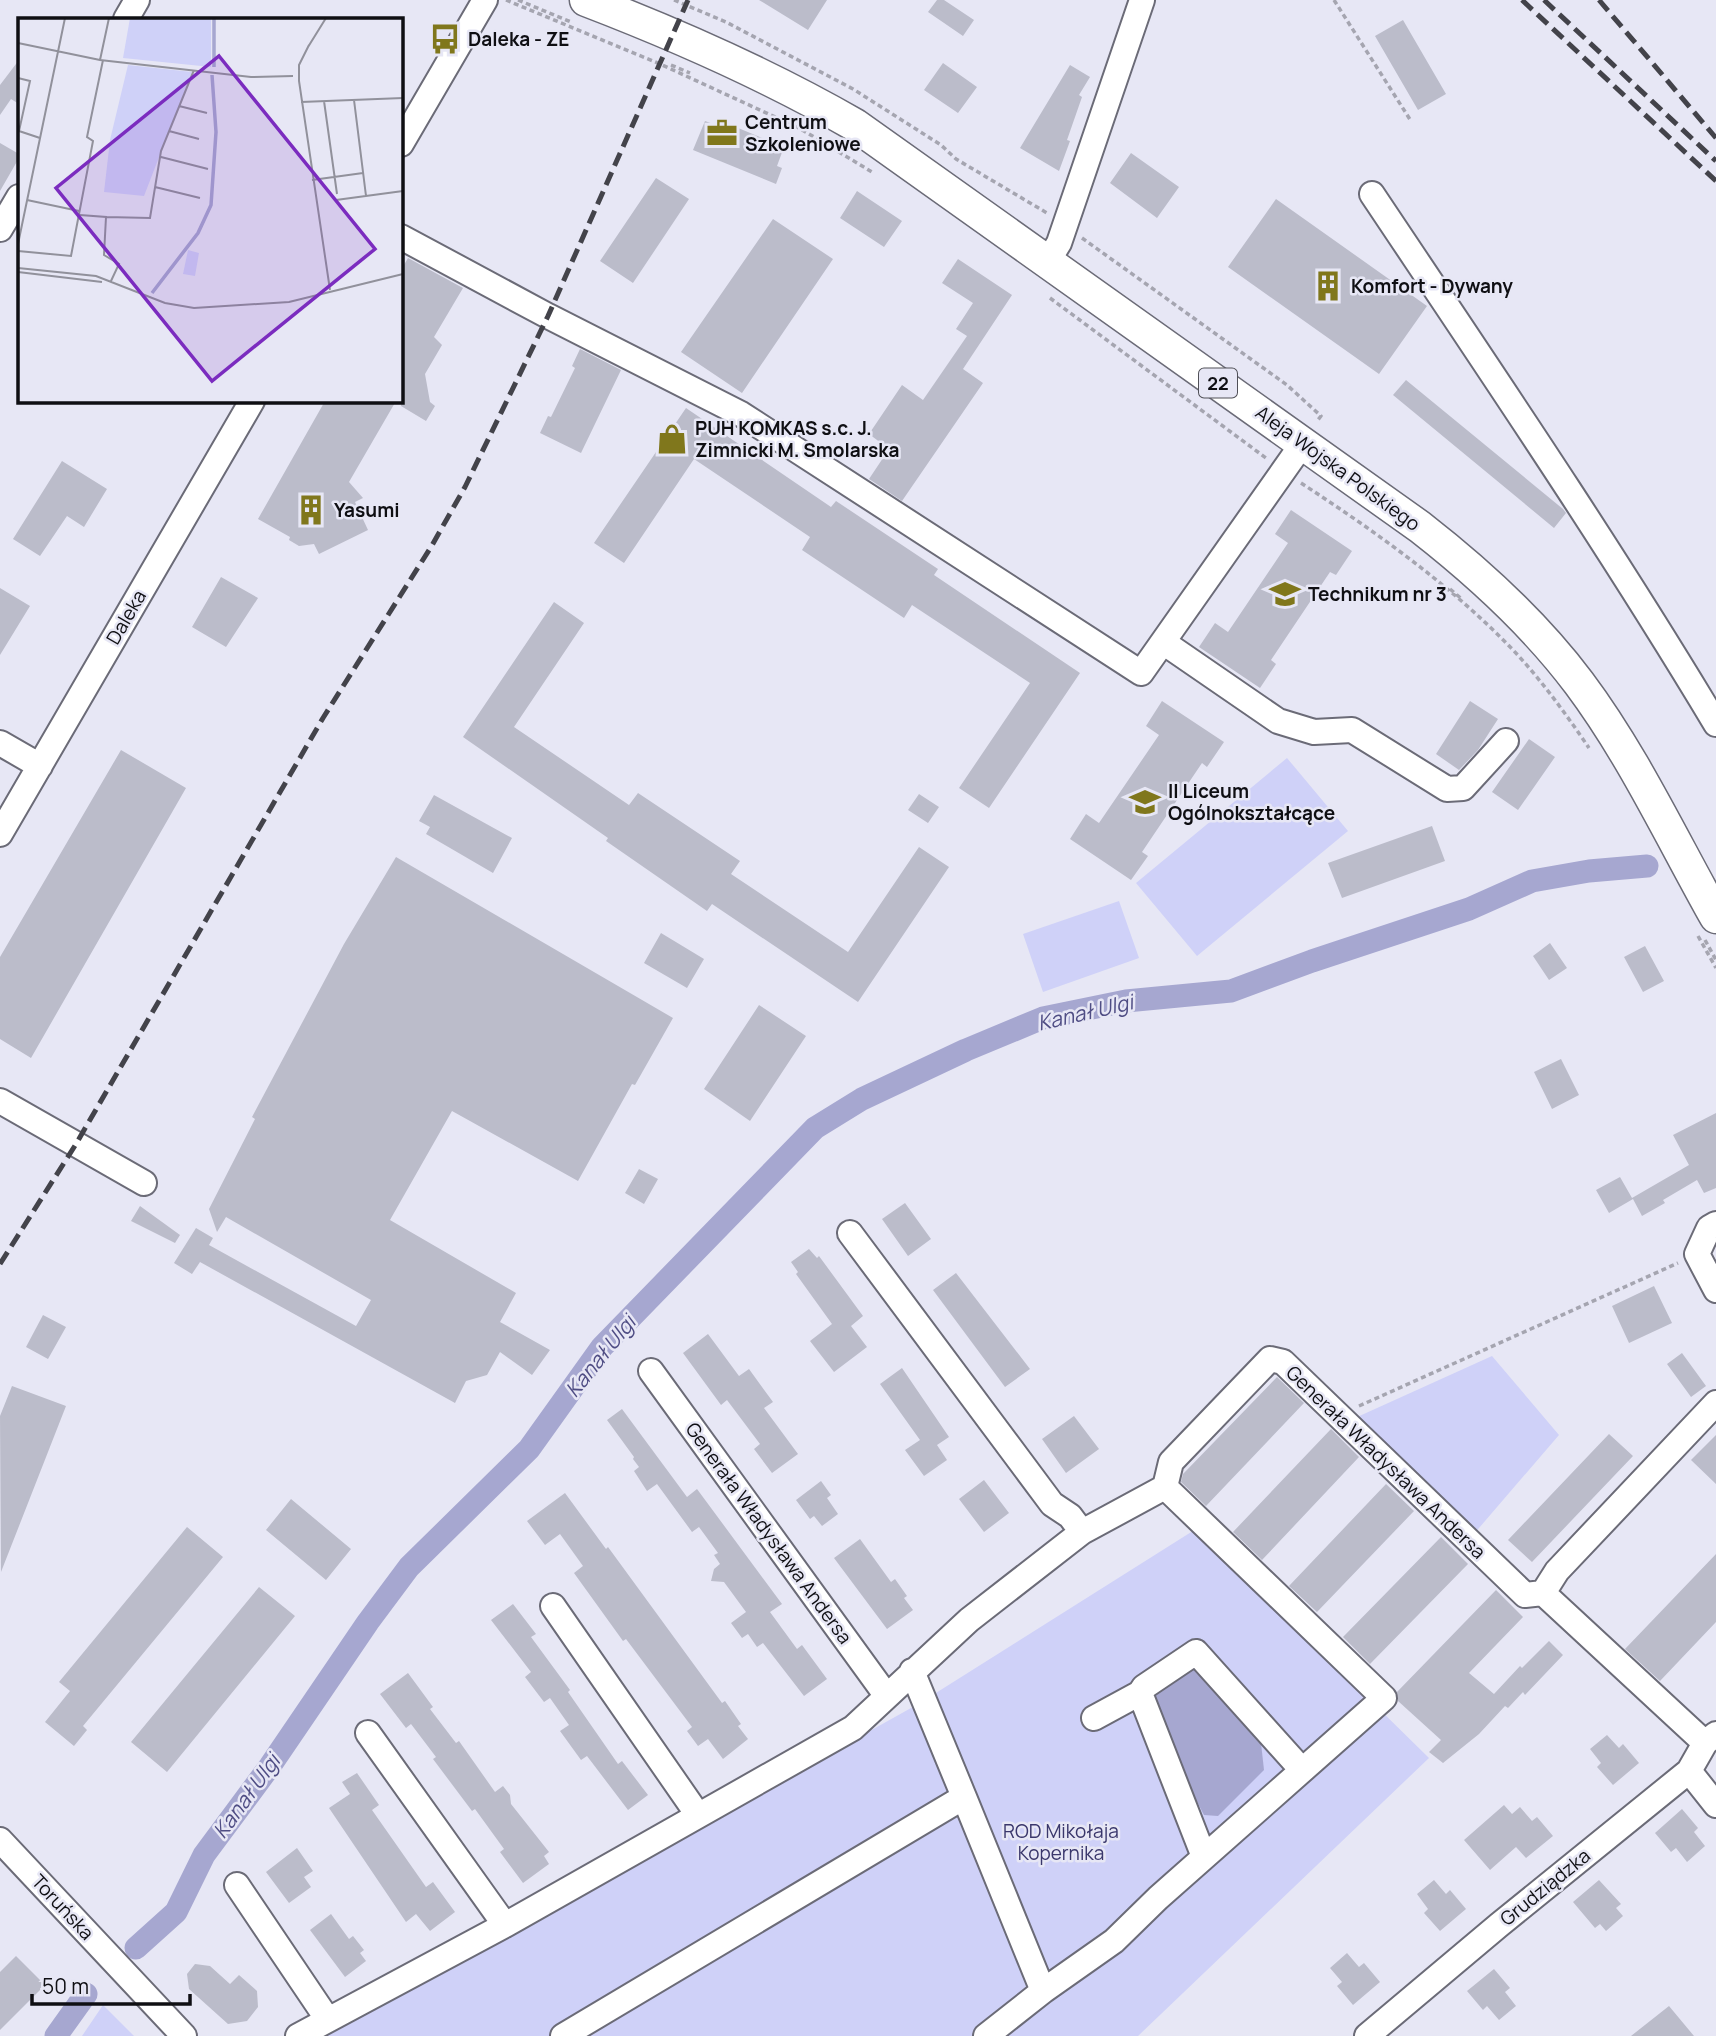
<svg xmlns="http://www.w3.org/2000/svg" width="1716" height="2036" viewBox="0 0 1716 2036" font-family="Manrope,sans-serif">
<rect width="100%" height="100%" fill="#e7e7f5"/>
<path fill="#cfd1f8" d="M 1287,758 L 1348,831 L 1197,956 L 1136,883 Z
M 1119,901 L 1139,958 L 1043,992 L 1023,934 Z
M 1492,1356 L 1559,1435 L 1473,1535 L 1355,1418 Z
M 1196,1529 L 1429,1758 L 1138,2036 L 323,2036 L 920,1703 Z
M 103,2005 L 134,2036 L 82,2036 Z"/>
<path fill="#a6a7d0" d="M 1187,1658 L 1260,1734 L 1264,1770 L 1218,1816 L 1204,1815 L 1180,1769 L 1151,1690 Z"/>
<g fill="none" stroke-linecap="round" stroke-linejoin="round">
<path stroke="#a6a7d0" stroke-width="23" d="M 136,1948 L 176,1912 L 204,1855 L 270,1766 L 368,1622 L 409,1567 L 529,1449 L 602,1347 L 815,1128 L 862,1099 L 966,1050 L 1043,1018 L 1126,1001 L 1231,991 L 1312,961 L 1469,909 L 1532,881 L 1589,871 L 1647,866
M 56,2036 L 86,1994"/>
</g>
<path fill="#bbbcca" d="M 759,0 L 827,0 L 808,30 Z
M 937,0 L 944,0 L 974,20 L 963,36 L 928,12 Z
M 1403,20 L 1446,94 L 1418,110 L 1375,36 Z
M 19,60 L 19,104 L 11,99 L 0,115 L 0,85 Z
M 943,63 L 977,87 L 958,113 L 924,90 Z
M 1070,65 L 1090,77 L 1079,95 L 1082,97 L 1067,140 L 1070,141 L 1059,171 L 1020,148 Z
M 719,120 L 784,147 L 777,166 L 782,168 L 776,184 L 693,150 L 705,121 L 716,125 Z
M 0,143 L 19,154 L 19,158 L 0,191 Z
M 1131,153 L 1179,187 L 1157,218 L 1110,183 Z
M 656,178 L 689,199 L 633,283 L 600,261 Z
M 857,191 L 902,221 L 884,247 L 840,218 Z
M 1276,199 L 1427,306 L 1379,374 L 1228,267 Z
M 773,219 L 833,259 L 742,393 L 681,352 Z
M 408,258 L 463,288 L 434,337 L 442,345 L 425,374 L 430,402 L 435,406 L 426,421 L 401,406 L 401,270 Z
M 958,259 L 1012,295 L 963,369 L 983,383 L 902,501 L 869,479 L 889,449 L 869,434 L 902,385 L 923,400 L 967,336 L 956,329 L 973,303 L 942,283 Z
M 580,349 L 621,370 L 581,453 L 540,433 L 548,416 L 551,417 L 575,368 L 572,366 Z
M 1406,380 L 1563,509 L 1566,513 L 1554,528 L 1393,395 Z
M 325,401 L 396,401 L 349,482 L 363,498 L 355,502 L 368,530 L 319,554 L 314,544 L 299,546 L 289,540 L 290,537 L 258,519 Z
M 686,408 L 831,507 L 836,501 L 938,569 L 934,575 L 1080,673 L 989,808 L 959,788 L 1030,683 L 912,605 L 904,618 L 802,550 L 810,537 L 694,459 L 624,563 L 594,543 Z
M 62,461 L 107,489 L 84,527 L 67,516 L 40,556 L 13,539 Z
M 1291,510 L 1352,551 L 1336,575 L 1330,572 L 1271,660 L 1276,664 L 1260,688 L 1199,647 L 1215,623 L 1228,632 L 1288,543 L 1275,534 Z
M 221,577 L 258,598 L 226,647 L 192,627 Z
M 0,588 L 30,606 L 0,655 Z
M 554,602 L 584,623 L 514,727 L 629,805 L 638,793 L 740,861 L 731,874 L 848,952 L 919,847 L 949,867 L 858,1002 L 712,904 L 707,911 L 606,841 L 608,838 L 463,737 Z
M 1162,701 L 1224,742 L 1207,767 L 1202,763 L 1142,852 L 1148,856 L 1131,880 L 1070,839 L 1086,814 L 1099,823 L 1159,735 L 1146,726 Z
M 1470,701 L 1498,719 L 1478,750 L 1459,770 L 1436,754 Z
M 1529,739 L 1555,757 L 1518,810 L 1492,792 Z
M 121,750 L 186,788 L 31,1058 L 0,1039 L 0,957 Z
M 919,794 L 939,807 L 928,823 L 908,810 Z
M 434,795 L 512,838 L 493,873 L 426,834 L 430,827 L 419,821 Z
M 1432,826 L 1445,861 L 1342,898 L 1328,863 Z
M 396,857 L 673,1018 L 635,1085 L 632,1084 L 578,1181 L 452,1111 L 390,1220 L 516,1293 L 500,1322 L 550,1350 L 532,1375 L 500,1352 L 487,1375 L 466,1381 L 455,1403 L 200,1262 L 192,1274 L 174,1263 L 196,1228 L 213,1238 L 209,1245 L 356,1326 L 371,1300 L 226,1217 L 217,1232 L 209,1209 L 255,1119 L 252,1117 L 344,944 Z
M 661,933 L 704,959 L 687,988 L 644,963 Z
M 1550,943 L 1567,968 L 1549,980 L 1533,956 Z
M 1645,946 L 1664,981 L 1643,992 L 1624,957 Z
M 759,1005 L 806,1036 L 750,1121 L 704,1089 Z
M 1561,1059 L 1579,1095 L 1552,1109 L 1534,1072 Z
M 1716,1113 L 1716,1188 L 1704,1193 L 1697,1180 L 1663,1200 L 1665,1203 L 1642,1216 L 1633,1199 L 1609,1213 L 1596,1190 L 1620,1177 L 1632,1198 L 1689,1165 L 1673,1135 Z
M 639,1169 L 658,1179 L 644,1204 L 625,1193 Z
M 905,1203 L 931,1239 L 908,1256 L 882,1219 Z
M 140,1206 L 180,1235 L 175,1243 L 131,1221 Z
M 809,1249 L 817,1258 L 819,1256 L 863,1316 L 851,1326 L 867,1347 L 834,1372 L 810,1341 L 832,1324 L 796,1274 L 798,1272 L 791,1262 Z
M 956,1273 L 1030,1369 L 1005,1387 L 933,1290 Z
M 1654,1286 L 1672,1323 L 1629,1343 L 1612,1306 Z
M 43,1315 L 66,1327 L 48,1359 L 26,1347 Z
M 708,1334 L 739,1376 L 749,1369 L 773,1402 L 764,1408 L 798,1454 L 772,1473 L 754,1449 L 760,1444 L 727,1400 L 721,1405 L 683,1353 Z
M 1682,1353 L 1706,1386 L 1691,1397 L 1667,1364 Z
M 902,1368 L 949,1437 L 937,1445 L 947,1460 L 924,1476 L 905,1450 L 920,1440 L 880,1384 Z
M 1277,1377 L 1304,1403 L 1206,1506 L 1181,1482 L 1183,1474 Z
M 12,1386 L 66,1406 L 1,1572 L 0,1416 Z
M 622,1409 L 687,1497 L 697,1489 L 782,1604 L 770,1612 L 797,1649 L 802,1645 L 827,1679 L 804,1696 L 763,1643 L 757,1647 L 748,1634 L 742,1638 L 731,1623 L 746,1612 L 724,1582 L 711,1581 L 714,1569 L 720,1564 L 714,1555 L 718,1553 L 699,1527 L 692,1532 L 657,1484 L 647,1491 L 634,1471 L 639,1467 L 633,1459 L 634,1457 L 607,1420 Z
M 1074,1416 L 1099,1449 L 1066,1473 L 1042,1439 Z
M 1331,1429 L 1359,1457 L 1262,1560 L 1233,1532 Z
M 1609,1434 L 1633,1456 L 1532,1562 L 1508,1540 Z
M 1716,1435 L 1716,1484 L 1691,1460 Z
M 984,1480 L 1009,1513 L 984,1532 L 959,1499 Z
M 821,1481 L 831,1495 L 827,1498 L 838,1514 L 822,1526 L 814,1516 L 810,1519 L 796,1500 Z
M 1386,1484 L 1414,1511 L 1317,1612 L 1289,1586 Z
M 565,1493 L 606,1549 L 608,1547 L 722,1703 L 725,1701 L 741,1724 L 738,1726 L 748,1739 L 723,1759 L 708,1739 L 698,1746 L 687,1731 L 692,1727 L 626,1639 L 623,1641 L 574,1573 L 583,1566 L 560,1534 L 545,1545 L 527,1521 Z
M 291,1499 L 351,1549 L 326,1580 L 266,1530 Z
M 187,1527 L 223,1557 L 83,1726 L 87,1730 L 74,1746 L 45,1722 L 70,1691 L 59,1682 Z
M 1441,1537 L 1468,1564 L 1370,1664 L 1343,1637 Z
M 860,1539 L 891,1582 L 895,1579 L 907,1596 L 904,1598 L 913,1610 L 887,1629 L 834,1558 Z
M 1716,1554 L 1716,1622 L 1660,1681 L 1625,1649 Z
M 259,1587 L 295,1616 L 167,1772 L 131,1742 Z
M 1496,1590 L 1523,1617 L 1469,1673 L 1494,1694 L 1520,1666 L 1522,1668 L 1549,1641 L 1563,1655 L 1525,1695 L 1523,1692 L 1508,1708 L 1505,1706 L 1479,1734 L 1443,1763 L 1429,1752 L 1441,1740 L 1398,1701 L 1397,1692 Z
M 513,1604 L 536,1634 L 531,1637 L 570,1690 L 568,1692 L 618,1764 L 622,1761 L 648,1795 L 628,1810 L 587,1756 L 581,1760 L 560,1731 L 569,1725 L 550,1698 L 544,1702 L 525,1677 L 531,1672 L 491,1620 Z
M 408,1673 L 433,1707 L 430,1709 L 456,1743 L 459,1741 L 495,1792 L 503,1786 L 510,1795 L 511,1804 L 549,1852 L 544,1856 L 549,1864 L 523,1883 L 500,1852 L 504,1849 L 475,1809 L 472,1811 L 433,1759 L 436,1757 L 411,1724 L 406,1728 L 380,1694 Z
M 1607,1735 L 1619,1748 L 1623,1744 L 1639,1763 L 1613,1785 L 1597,1767 L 1601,1763 L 1590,1749 Z
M 357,1773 L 379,1805 L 372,1810 L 426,1887 L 433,1882 L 455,1912 L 430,1931 L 416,1914 L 406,1922 L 329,1808 L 350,1794 L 342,1782 Z
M 1504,1805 L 1512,1814 L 1520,1807 L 1532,1821 L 1537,1817 L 1553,1836 L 1526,1858 L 1516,1847 L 1490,1870 L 1464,1840 Z
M 1682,1809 L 1698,1828 L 1694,1832 L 1705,1846 L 1687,1862 L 1676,1848 L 1671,1852 L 1655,1833 Z
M 297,1848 L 313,1871 L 304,1877 L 311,1887 L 289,1903 L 266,1872 Z
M 1434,1880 L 1446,1894 L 1450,1890 L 1466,1909 L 1440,1931 L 1424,1913 L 1428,1909 L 1417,1894 Z
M 1599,1880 L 1621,1904 L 1616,1908 L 1623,1916 L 1606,1931 L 1600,1924 L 1595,1928 L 1573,1902 Z
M 331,1914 L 349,1939 L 353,1936 L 364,1950 L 360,1953 L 366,1961 L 345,1977 L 310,1930 Z
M 1347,1953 L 1359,1967 L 1364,1963 L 1380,1982 L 1353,2005 L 1337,1986 L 1342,1982 L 1330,1968 Z
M 16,1956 L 45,1985 L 0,2030 L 0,1972 Z
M 195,1964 L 210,1966 L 230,1984 L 239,1975 L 257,1991 L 258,2007 L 247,2021 L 228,2024 L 189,1989 L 187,1974 Z
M 1494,1969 L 1510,1988 L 1505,1992 L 1516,2006 L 1499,2020 L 1487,2006 L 1483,2010 L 1467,1991 Z
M 1669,2006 L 1694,2036 L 1631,2036 Z"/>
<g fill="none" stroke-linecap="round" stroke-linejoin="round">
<g stroke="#6b6b77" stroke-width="28">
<path id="minor" d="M 126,19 L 137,0
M 401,144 L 485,0
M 1372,194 C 1489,369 1608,544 1716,724
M 0,229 L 19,197
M 401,237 L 548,316 L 741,414 L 1141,673 L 1303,443
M 1048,261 L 1059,243 L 1142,0
M 1163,642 L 1278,721 L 1314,732 L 1352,730 L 1447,789 L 1463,788 L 1506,741
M 0,743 L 40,766
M 0,834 L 252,401
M 0,1101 L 144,1183
M 1716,1224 L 1709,1228 L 1697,1254 L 1716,1290
M 850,1233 L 1052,1504 L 1070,1516 L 1082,1532
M 651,1371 L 886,1695
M 553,1606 L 698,1815
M 912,1671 L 964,1797
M 1140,1693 L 1204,1857
M 1094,1718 L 1140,1693 L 1144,1687 L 1196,1652 L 1302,1770
M 368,1733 L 505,1925
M 1705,1743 L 1543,1593 L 1557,1571 L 1716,1403
M 1689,1771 L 1716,1805
M 0,1840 L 184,2036
M 237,1885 L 328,2020
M 298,2036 L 505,1925 L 853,1728 L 969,1620 L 1082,1532 L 1165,1487 L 1171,1462 L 1270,1359 L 1283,1362 L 1525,1595 L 1543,1593
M 563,2036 L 964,1797 L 1043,1991
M 986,2036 L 1043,1991 L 1114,1941 L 1158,1898 L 1384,1698 L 1165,1487
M 1367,2036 L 1499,1925 L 1689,1771 L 1705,1743 L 1716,1734"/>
</g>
<g stroke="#6b6b77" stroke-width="35">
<path id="major" d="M 586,0 C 680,36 768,75 855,125 L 1420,527 C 1479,573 1534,623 1579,683 C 1633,755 1672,839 1716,917"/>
</g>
<path stroke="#a5a5b0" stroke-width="3.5" stroke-dasharray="5 3.5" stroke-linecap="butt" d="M 506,0 L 660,64 L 799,128 L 872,172
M 518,0 L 571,22
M 674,0 L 726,22 L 853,89 L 941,145 L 956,159 L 1047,213
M 1334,0 L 1411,121
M 671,65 L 690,73
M 1082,238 L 1287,385 L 1321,416 L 1317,421
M 1050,298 L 1266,458
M 1301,483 C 1376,532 1452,586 1514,651 C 1542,681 1566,714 1589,748
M 1450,589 L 1463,600
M 1698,936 L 1716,968
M 1705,940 L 1716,960
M 1359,1406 L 1678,1263"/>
<use href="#minor" stroke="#fff" stroke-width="24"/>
<use href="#major" stroke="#fff" stroke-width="32"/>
<path stroke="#43434a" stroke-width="5" stroke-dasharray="14 7" stroke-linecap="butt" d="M 1522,0 L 1716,181
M 1544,0 L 1716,161
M 1599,0 L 1716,138
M 0,1264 L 76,1144 L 323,718 L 431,547 L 465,487 L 548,316 L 688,0"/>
</g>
<defs>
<g id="bus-bare" transform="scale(2.415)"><path d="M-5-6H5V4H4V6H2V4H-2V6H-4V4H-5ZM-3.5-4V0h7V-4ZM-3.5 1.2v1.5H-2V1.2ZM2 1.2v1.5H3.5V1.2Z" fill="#80771c" stroke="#e7e7f5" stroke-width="2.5" paint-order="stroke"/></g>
<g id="office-bare" transform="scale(2.415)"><path d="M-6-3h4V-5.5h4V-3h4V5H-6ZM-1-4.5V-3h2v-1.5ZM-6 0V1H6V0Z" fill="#80771c" stroke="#e7e7f5" stroke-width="2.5" paint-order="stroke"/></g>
<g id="building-bare" transform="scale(2.415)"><path d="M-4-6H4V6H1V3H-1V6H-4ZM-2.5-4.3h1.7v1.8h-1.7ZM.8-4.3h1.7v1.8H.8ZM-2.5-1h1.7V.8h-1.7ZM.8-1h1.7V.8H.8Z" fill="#80771c" stroke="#e7e7f5" stroke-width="2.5" paint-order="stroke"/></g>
<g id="shop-bare" transform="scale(2.415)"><path d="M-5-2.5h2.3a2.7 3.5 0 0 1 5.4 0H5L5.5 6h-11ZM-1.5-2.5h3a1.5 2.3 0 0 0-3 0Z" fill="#80771c" stroke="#e7e7f5" stroke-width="2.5" paint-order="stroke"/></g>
<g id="school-bare" transform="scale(2.415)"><path d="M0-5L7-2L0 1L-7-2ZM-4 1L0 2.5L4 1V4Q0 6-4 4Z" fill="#80771c" stroke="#e7e7f5" stroke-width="2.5" paint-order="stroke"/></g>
</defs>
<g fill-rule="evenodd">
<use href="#bus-bare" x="445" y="39"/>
<use href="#office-bare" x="722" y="133"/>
<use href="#building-bare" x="1328" y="286"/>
<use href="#shop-bare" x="672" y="439"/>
<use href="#building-bare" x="311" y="510"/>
<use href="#school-bare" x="1285" y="594"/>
<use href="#school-bare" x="1145" y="802"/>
</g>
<g text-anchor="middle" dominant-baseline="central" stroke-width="5" stroke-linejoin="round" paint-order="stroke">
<rect fill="#e7e7f5" stroke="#505057" stroke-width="2" x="1199" y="368.5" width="38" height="29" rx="5"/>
<g font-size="18" font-weight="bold" fill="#0f0f13">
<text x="1218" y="383">22</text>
</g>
<g font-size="19" font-weight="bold" fill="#0f0f13" stroke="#e7e7f5" text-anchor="start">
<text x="468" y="39">Daleka - ZE</text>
<text x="745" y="122">Centrum<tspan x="745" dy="22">Szkoleniowe</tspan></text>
<text x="1351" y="286">Komfort - Dywany</text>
<text x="695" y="428">PUH KOMKAS s.c. J.<tspan x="695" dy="22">Zimnicki M. Smolarska</tspan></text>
<text x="334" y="510">Yasumi</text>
<text x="1308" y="594">Technikum nr 3</text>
<text x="1168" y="791">II Liceum<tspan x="1168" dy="22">Ogólnokształcące</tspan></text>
</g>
<g font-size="19" fill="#0f0f13" stroke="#e7e7f5">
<text transform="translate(1338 468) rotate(36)">Aleja Wojska Polskiego</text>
<text transform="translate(126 617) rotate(-60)">Daleka</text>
<text transform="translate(1386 1462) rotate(44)">Generała Władysława Andersa</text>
<text transform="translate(769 1533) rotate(54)">Generała Władysława Andersa</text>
<text transform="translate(1545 1887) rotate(-39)">Grudziądzka</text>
<text transform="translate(63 1907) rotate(47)">Toruńska</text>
</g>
<g font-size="19" fill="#3a376c" stroke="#e7e7f5">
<text x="1061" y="1831">ROD Mikołaja<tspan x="1061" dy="22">Kopernika</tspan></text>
</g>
<g font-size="21" font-style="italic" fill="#4f4d84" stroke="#e7e7f5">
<text transform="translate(1085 1012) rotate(-13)">Kanał Ulgi</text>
<text transform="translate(600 1356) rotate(-51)">Kanał Ulgi</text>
<text transform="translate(246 1796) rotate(-54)">Kanał Ulgi</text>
</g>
</g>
<g transform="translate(18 18)">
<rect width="385" height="385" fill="#e7e7f5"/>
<path d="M 112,0 L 193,0 L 193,49 L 105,40 ZM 110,47 L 174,54 L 126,178 L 86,174 L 92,122 ZM 170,232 L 181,235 L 177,258 L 165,256 Z" fill="#cfd1f8"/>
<path fill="none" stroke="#a6a7d0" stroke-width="3.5" d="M 196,49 L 196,0M 134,275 L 180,215 L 193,187 L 198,114 L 194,57"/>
<path fill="none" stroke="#91919b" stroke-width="2" d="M 0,25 L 82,42 L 233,59 L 275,58M 291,27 L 281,47 L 281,63 L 312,272M 290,29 L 308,0M 82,42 L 91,0M 0,60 L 12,63 L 1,113 L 22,120M 336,82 L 348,178M 306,83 L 319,176M 283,84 L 385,80M 161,88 L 189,95M 151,113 L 181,121M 143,139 L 190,151M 294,162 L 345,155M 137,169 L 182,180M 9,182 L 61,193M 318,182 L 385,173M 62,197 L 88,199 L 86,237 L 101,246 L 93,263M 88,199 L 132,200 L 143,133 L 176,52M 0,226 L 47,0M 0,233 L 53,238 L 75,123 L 69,119 L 85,42M 0,250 L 78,258 L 147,285 L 176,290 L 271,284 L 385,256M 0,254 L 84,264"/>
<path fill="#7b2cbf" fill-opacity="0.15" stroke="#7b2cbf" stroke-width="3.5" d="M 201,38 L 357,231 L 194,363 L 38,170 Z"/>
<rect width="385" height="385" fill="none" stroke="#0f0f13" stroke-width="3.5"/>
</g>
<path d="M32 1994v10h158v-10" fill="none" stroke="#0f0f13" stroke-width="3.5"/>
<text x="42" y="1994" font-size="21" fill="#0f0f13" stroke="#e7e7f5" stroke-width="5" paint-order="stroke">50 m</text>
</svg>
